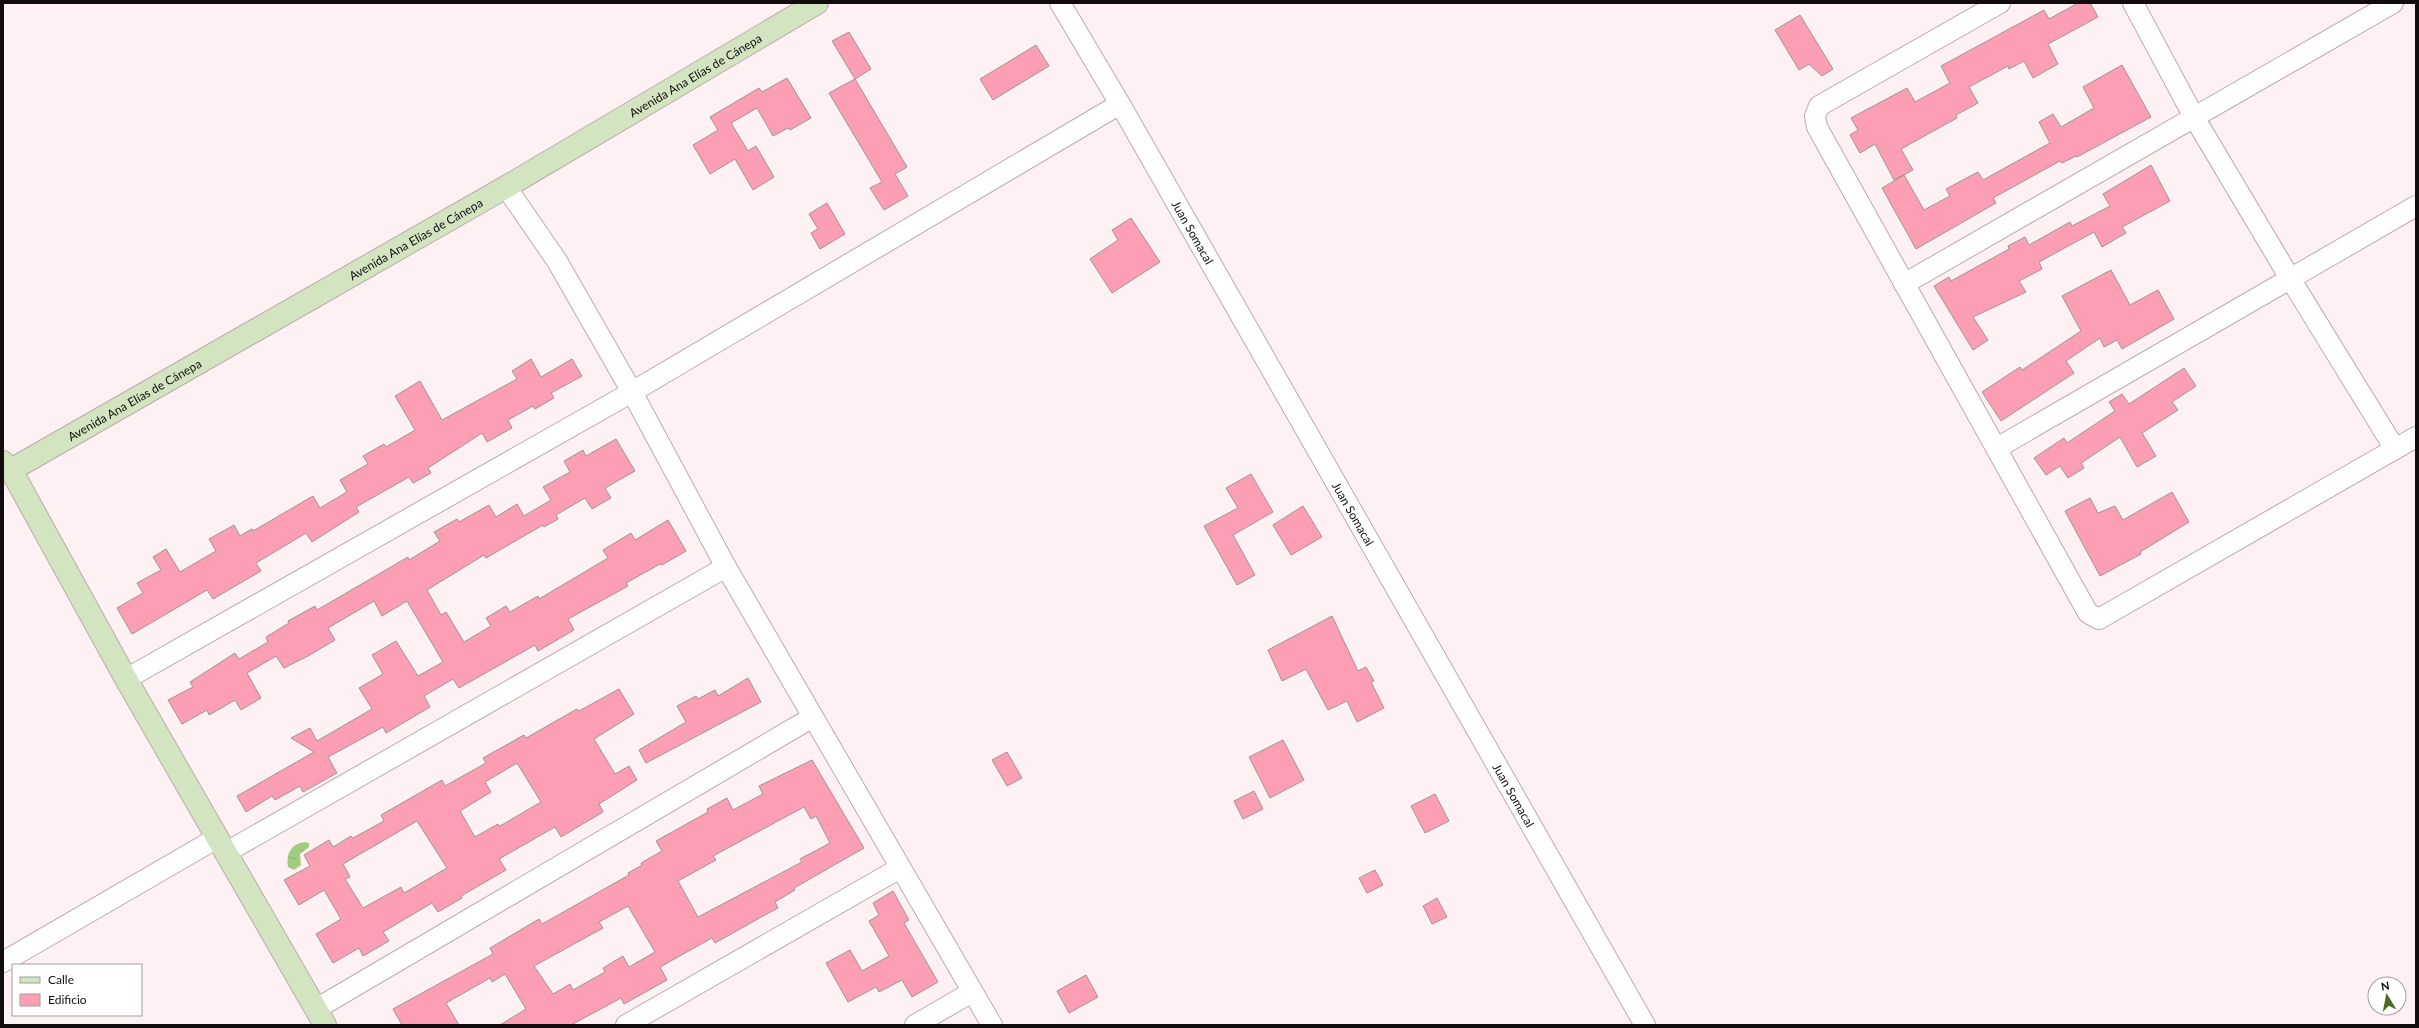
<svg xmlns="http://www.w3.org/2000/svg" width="2419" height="1028" viewBox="0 0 2419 1028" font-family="Lato,sans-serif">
<defs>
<pattern id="water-ripples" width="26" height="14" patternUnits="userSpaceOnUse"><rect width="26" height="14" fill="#a2cd80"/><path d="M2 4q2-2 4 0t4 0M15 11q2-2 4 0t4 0" fill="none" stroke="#8baf6d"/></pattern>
</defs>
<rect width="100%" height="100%" fill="#fef1f3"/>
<path fill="url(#water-ripples)" d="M 305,842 L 309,843 L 309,847 L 300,854 L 301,865 L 294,870 L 288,867 C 286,853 291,844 305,842 Z"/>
<path fill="#fc9fb5" stroke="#a49194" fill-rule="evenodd" d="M 2078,3 L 2090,3 L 2098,17 L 2048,44 L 2058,64 L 2033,78 L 2024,61 L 2009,69 L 2008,66 L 1969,87 L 1978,103 L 1956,115 L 1957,118 L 1901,149 L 1913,170 L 1894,180 L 1875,144 L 1860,153 L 1850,135 L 1858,130 L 1851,118 L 1907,88 L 1915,102 L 1950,83 L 1941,66 L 2044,10 L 2049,19 Z
M 1800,15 L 1833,69 L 1822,76 L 1809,64 L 1799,70 L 1775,30 Z
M 849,32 L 871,69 L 855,79 L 832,41 Z
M 1036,45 L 1049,66 L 993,100 L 980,79 Z
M 2122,65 L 2151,117 L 2077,157 L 2076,156 L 2062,163 L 2060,161 L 1993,198 L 1996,203 L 1916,249 L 1882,188 L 1904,175 L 1924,210 L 1950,196 L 1946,189 L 1978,172 L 1983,180 L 2050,143 L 2039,122 L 2053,114 L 2061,127 L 2094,108 L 2083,87 Z
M 787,78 L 811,118 L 790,130 L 788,128 L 773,136 L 757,108 L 731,123 L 748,151 L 756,146 L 774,177 L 753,190 L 735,159 L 710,174 L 693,145 L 718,130 L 710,117 L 759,88 L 762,92 Z
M 855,79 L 907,167 L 895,174 L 908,196 L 884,210 L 870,188 L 882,182 L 829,93 Z
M 2151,165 L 2170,201 L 2122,227 L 2126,233 L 2102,247 L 2094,232 L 2039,262 L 2042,269 L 2019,281 L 2026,292 L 1973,317 L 1988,340 L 1973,350 L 1934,286 L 1949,277 L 1951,281 L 2009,249 L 2008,246 L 2025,237 L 2029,245 L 2070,222 L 2072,226 L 2110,206 L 2103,194 Z
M 827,203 L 845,234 L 820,249 L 811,233 L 818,229 L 809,214 Z
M 1131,218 L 1160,262 L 1112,293 L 1090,259 L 1118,240 L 1112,230 Z
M 2111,270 L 2130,305 L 2158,290 L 2174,319 L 2122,349 L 2117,340 L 2104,347 L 2100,338 L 2066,361 L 2074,373 L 2001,421 L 1982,392 L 2020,367 L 2022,370 L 2081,331 L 2062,296 Z
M 531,359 L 541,377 L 572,359 L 582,376 L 551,393 L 554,398 L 535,409 L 533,406 L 508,420 L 512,428 L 487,442 L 482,433 L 428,468 L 431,473 L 413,483 L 409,477 L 356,507 L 359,512 L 312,542 L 306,533 L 256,563 L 261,571 L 213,599 L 207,590 L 132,634 L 117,608 L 143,593 L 137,583 L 161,570 L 153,557 L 166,549 L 180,572 L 216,551 L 209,539 L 234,525 L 240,536 L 252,529 L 253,531 L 313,496 L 320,508 L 347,492 L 340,480 L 368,464 L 363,456 L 384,444 L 386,447 L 415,430 L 395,396 L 420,381 L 442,420 L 517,379 L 512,371 Z
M 2184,368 L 2196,386 L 2172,402 L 2178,410 L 2142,433 L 2156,456 L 2137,467 L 2120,437 L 2081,463 L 2084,468 L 2068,478 L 2060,466 L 2046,475 L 2034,458 L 2064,438 L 2067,443 L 2115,411 L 2109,402 L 2122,394 L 2129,404 Z
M 616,439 L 635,471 L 605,488 L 611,498 L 592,509 L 585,498 L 556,515 L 558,519 L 544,527 L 543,525 L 486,558 L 484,555 L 427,590 L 441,615 L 446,612 L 464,642 L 491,626 L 486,618 L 506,606 L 510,612 L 538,596 L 539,599 L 608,558 L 603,550 L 631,533 L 635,540 L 668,520 L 686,551 L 662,565 L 660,564 L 626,583 L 628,586 L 568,619 L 574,630 L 538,651 L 535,645 L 459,688 L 453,679 L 424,696 L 430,707 L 386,733 L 383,727 L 328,757 L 337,773 L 303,792 L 300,786 L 275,800 L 272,796 L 246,812 L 237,796 L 314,752 L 291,738 L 310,728 L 317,741 L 372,709 L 359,688 L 383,674 L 372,655 L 396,641 L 418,676 L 443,662 L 407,601 L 382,616 L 374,601 L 328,628 L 335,640 L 308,656 L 284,668 L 276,656 L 247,673 L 261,698 L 241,710 L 235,700 L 209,715 L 207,710 L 182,724 L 168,700 L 193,687 L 190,682 L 235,653 L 239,659 L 268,642 L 266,637 L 289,623 L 288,621 L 315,606 L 317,610 L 408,557 L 409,560 L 440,541 L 434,532 L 457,519 L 459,522 L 489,505 L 496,517 L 517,504 L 524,516 L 551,500 L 543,487 L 570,472 L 564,461 L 583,450 L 586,456 Z
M 1251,474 L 1273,512 L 1233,535 L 1255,575 L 1237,585 L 1204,526 L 1238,508 L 1226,488 Z
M 2172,492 L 2189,522 L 2140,552 L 2141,554 L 2100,576 L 2065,511 L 2090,498 L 2098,513 L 2115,506 L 2123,520 Z
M 1303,506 L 1322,537 L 1291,555 L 1273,525 Z
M 1332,616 L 1358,671 L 1366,667 L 1374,681 L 1371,682 L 1384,708 L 1357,722 L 1347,701 L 1328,710 L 1306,669 L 1282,681 L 1268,650 Z
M 748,678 L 761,702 L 646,763 L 639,750 L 686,722 L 677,706 L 696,696 L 698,699 L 715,690 L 718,696 Z
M 619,689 L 634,714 L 594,739 L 615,774 L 629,766 L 637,780 L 599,804 L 603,812 L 561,837 L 555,827 L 499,859 L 506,870 L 461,896 L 462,898 L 438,912 L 432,903 L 383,932 L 389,941 L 363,956 L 359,948 L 333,963 L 316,934 L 341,919 L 324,890 L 299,905 L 284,880 L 310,866 L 304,855 L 329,840 L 333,847 L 351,836 L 353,838 L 384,821 L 381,815 L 442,780 L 445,786 L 486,763 L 483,758 L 524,735 L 526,738 L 577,709 L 579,711 ZM 517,763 L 541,802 L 500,826 L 498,824 L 475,837 L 460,811 L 491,792 L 485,782 ZM 417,821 L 447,868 L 404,893 L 401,887 L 363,908 L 345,879 L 350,877 L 343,864 Z
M 1283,740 L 1304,780 L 1270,798 L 1249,757 Z
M 1007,752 L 1022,778 L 1007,786 L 992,760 Z
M 812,760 L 864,848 L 794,888 L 795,890 L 775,902 L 778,908 L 765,915 L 715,943 L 712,938 L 660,967 L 667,980 L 624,1004 L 621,998 L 571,1025 L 500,1025 L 526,1009 L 505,974 L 492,982 L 490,978 L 446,1003 L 459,1025 L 402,1025 L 393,1009 L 493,954 L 490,948 L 539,919 L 542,924 L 629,875 L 628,873 L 642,865 L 641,863 L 662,851 L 656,841 L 708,812 L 707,809 L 727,798 L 733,810 L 763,794 L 759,786 ZM 804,807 L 811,819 L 816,816 L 830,843 L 800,859 L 802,862 L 698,917 L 678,881 L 716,860 L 713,856 ZM 628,906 L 655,952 L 629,967 L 623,956 L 603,968 L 605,972 L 573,990 L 570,984 L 553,994 L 534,966 L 603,928 L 599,922 Z
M 1254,791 L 1263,809 L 1243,819 L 1234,801 Z
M 1435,794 L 1449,821 L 1425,833 L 1411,806 Z
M 1375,870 L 1383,885 L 1367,893 L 1359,878 Z
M 893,891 L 909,920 L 904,923 L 938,982 L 912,997 L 902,980 L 879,992 L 876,987 L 848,1002 L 826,963 L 850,950 L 862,971 L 889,956 L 869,921 L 879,915 L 873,903 Z
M 1437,898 L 1447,917 L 1432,924 L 1423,906 Z
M 1086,975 L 1098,997 L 1069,1013 L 1057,991 Z"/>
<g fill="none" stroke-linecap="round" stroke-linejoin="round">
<g stroke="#bdaaad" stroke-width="22">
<g id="street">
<path id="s1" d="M 1060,3 L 1120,104 L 1645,1025"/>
<path d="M 2000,3 L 1819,106 L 1815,116 L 1817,127 L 2088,613 L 2099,619 L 2416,437"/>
<path d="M 2133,3 L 2194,117 L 2291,280 L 2395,449"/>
<path d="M 506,187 L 557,261 L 632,392 L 726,567 L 992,1025"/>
<path d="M 1904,284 L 2393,3"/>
<path d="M 1997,448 L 2416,206"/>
<path d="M 126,679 L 632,392 L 1120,104"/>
<path d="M 225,853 L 726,567"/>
<path d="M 3,962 L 217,838"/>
<path d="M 316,1009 L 813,717"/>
<path d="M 626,1025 L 900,868"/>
<path d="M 915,1025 L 972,992"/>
</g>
</g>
<g stroke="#bdaaad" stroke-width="24">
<g id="secondary">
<path d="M 3,462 L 11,470 L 126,679 L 325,1025"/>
<path id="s2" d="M 11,470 L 506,187 L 817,3"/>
</g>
</g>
<use href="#street" stroke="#fff" stroke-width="20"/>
<use href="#secondary" stroke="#d3e5c0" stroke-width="22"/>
</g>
<g text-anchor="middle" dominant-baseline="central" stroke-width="3" stroke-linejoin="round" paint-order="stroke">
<g font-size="12" fill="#130c0e" stroke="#fff">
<text stroke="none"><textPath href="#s2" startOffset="790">Avenida Ana Elías de Cánepa</textPath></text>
<text stroke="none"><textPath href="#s1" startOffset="265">Juan Somacal</textPath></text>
<text stroke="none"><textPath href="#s2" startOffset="466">Avenida Ana Elías de Cánepa</textPath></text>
<text stroke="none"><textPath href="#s2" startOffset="142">Avenida Ana Elías de Cánepa</textPath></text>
<text stroke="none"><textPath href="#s1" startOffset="589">Juan Somacal</textPath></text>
<text stroke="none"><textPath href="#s1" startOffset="913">Juan Somacal</textPath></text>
</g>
</g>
<rect width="2419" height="1028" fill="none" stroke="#130c0e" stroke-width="8"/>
<rect x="12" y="964" width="130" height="52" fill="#ffffff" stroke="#a19e9f"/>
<rect x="20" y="977" width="20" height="6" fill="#d3e5c0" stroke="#a19e9f"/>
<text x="48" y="984" font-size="12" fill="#130c0e">Calle</text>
<rect x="20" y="994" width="20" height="12" fill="#fc9fb5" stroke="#a19e9f"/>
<text x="48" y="1004" font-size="12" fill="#130c0e">Edificio</text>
<g transform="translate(2387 996) rotate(350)"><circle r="19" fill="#ffffff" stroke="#a19e9f"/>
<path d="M0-3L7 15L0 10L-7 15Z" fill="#486c26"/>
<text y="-6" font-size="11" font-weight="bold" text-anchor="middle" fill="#130c0e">N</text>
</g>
</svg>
